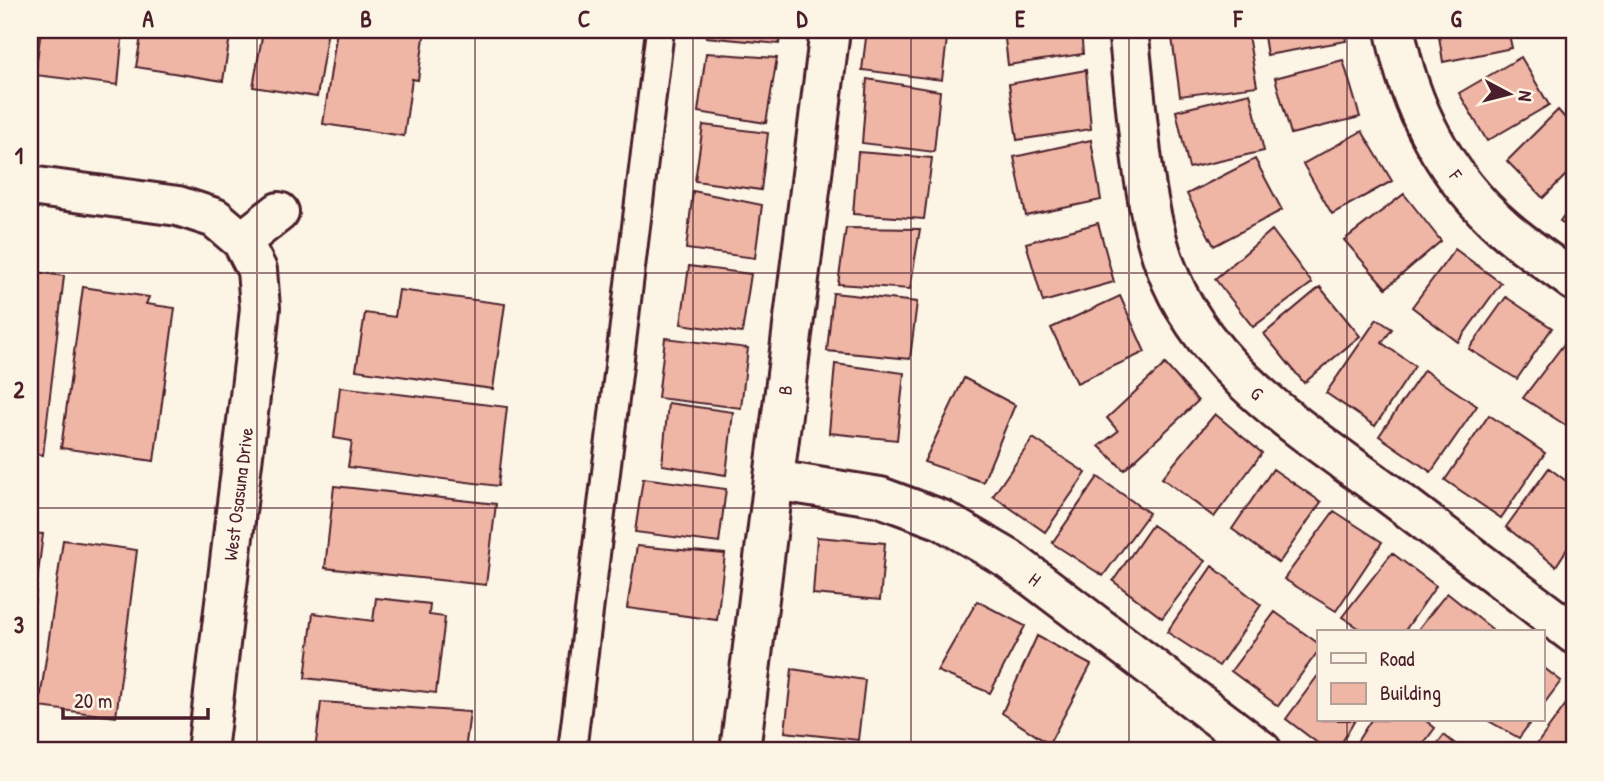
<svg xmlns="http://www.w3.org/2000/svg" width="1604" height="781" viewBox="0 0 1604 781" font-family="'Patrick Hand',sans-serif">
<rect width="100%" height="100%" fill="#fcf5e5"/>
<filter id="ink" filterUnits="userSpaceOnUse"><feTurbulence type="fractalNoise" baseFrequency=".0143" numOctaves="2"/><feDisplacementMap in="SourceGraphic" scale="14" xChannelSelector="R" yChannelSelector="G"/><feConvolveMatrix kernelMatrix="1 2 1 2 8 2 1 2 1" color-interpolation-filters="sRGB"/></filter>
<g filter="url(#ink)">
<path fill="#efb6a6" stroke="#4a1f2b" stroke-width="2" d="M 41,30 L 123,30 L 118,85 L 35,75 Z
M 142,30 L 231,30 L 223,81 L 136,67 Z
M 245,30 L 328,30 L 317,97 L 253,87 L 262,37 L 244,34 Z
M 337,30 L 425,30 L 418,80 L 412,79 L 404,136 L 323,124 Z
M 707,30 L 781,30 L 779,44 L 706,37 Z
M 867,30 L 948,30 L 942,80 L 862,70 Z
M 1004,30 L 1081,30 L 1083,54 L 1008,65 Z
M 1171,30 L 1247,30 L 1257,86 L 1180,96 Z
M 1263,30 L 1344,30 L 1346,41 L 1267,55 Z
M 1438,30 L 1508,30 L 1512,48 L 1443,62 Z
M 706,53 L 777,58 L 766,123 L 698,112 Z
M 1521,57 L 1549,105 L 1487,141 L 1459,93 Z
M 1343,60 L 1360,117 L 1291,134 L 1275,78 Z
M 1086,70 L 1091,129 L 1017,140 L 1009,84 Z
M 867,79 L 940,91 L 934,152 L 862,143 Z
M 1250,93 L 1264,151 L 1189,168 L 1176,111 Z
M 1558,110 L 1574,128 L 1574,167 L 1543,198 L 1507,161 Z
M 703,125 L 768,133 L 761,190 L 695,181 Z
M 1362,131 L 1392,181 L 1332,214 L 1303,164 Z
M 1091,140 L 1101,200 L 1026,216 L 1014,157 Z
M 858,152 L 932,158 L 924,219 L 853,214 Z
M 1255,159 L 1282,210 L 1214,246 L 1187,194 Z
M 693,191 L 762,205 L 755,258 L 686,249 Z
M 1404,194 L 1441,241 L 1386,288 L 1344,240 Z
M 1574,201 L 1574,230 L 1560,221 Z
M 1098,223 L 1114,282 L 1043,302 L 1026,243 Z
M 846,228 L 920,229 L 910,289 L 838,284 Z
M 1272,230 L 1312,283 L 1253,327 L 1215,279 Z
M 1455,249 L 1501,283 L 1458,342 L 1412,307 Z
M 689,266 L 751,274 L 742,333 L 681,324 Z
M 30,271 L 64,276 L 43,455 L 30,453 Z
M 83,287 L 149,297 L 146,304 L 175,308 L 154,461 L 61,448 Z
M 1320,287 L 1360,336 L 1304,383 L 1264,334 Z
M 399,290 L 505,304 L 493,389 L 356,370 L 365,313 L 395,317 Z
M 833,293 L 917,302 L 910,359 L 827,351 Z
M 1120,296 L 1145,352 L 1077,383 L 1051,328 Z
M 1506,297 L 1552,328 L 1517,379 L 1469,349 Z
M 1377,319 L 1392,329 L 1382,343 L 1415,366 L 1375,426 L 1326,393 Z
M 1570,336 L 1574,340 L 1574,422 L 1570,428 L 1523,398 Z
M 665,338 L 748,348 L 741,408 L 658,398 Z
M 835,364 L 904,373 L 897,440 L 829,433 Z
M 1165,364 L 1198,401 L 1124,470 L 1099,446 L 1118,431 L 1107,418 Z
M 1424,370 L 1477,406 L 1431,472 L 1379,436 Z
M 964,378 L 1015,405 L 983,482 L 924,462 Z
M 340,387 L 507,407 L 498,486 L 348,467 L 352,441 L 334,438 Z
M 668,403 L 733,412 L 726,475 L 662,465 Z
M 1215,414 L 1262,453 L 1214,517 L 1162,478 Z
M 1489,415 L 1545,453 L 1501,518 L 1445,480 Z
M 1033,438 L 1086,473 L 1045,532 L 993,496 Z
M 1549,468 L 1574,487 L 1574,538 L 1556,566 L 1506,527 Z
M 1273,469 L 1321,502 L 1279,563 L 1232,529 Z
M 1098,477 L 1149,513 L 1103,576 L 1052,543 Z
M 643,478 L 726,489 L 719,543 L 635,532 Z
M 334,486 L 496,504 L 486,585 L 325,568 Z
M 1334,511 L 1382,542 L 1336,611 L 1284,579 Z
M 1152,525 L 1205,561 L 1162,618 L 1113,581 Z
M 30,533 L 43,534 L 30,638 Z
M 817,537 L 885,543 L 880,600 L 813,594 Z
M 63,540 L 137,550 L 116,717 L 39,707 Z
M 637,546 L 725,554 L 717,620 L 627,608 Z
M 1392,553 L 1436,586 L 1404,632 L 1365,632 L 1342,617 Z
M 1212,566 L 1261,605 L 1219,666 L 1167,632 Z
M 1447,593 L 1492,629 L 1490,632 L 1416,632 Z
M 376,598 L 430,604 L 429,615 L 445,617 L 436,693 L 305,678 L 313,613 L 373,621 Z
M 977,601 L 1025,626 L 990,693 L 937,671 Z
M 1275,612 L 1319,644 L 1319,650 L 1278,706 L 1231,671 Z
M 1037,636 L 1091,665 L 1049,744 L 1002,713 Z
M 1543,667 L 1561,681 L 1543,705 Z
M 792,669 L 865,680 L 858,740 L 785,732 Z
M 1319,674 L 1319,720 L 1355,720 L 1337,751 L 1328,751 L 1286,719 Z
M 1574,693 L 1574,751 L 1532,751 Z
M 321,702 L 470,712 L 465,751 L 315,751 Z
M 1371,720 L 1425,720 L 1435,728 L 1418,751 L 1351,751 Z
M 1487,720 L 1532,720 L 1519,738 Z
M 1444,735 L 1464,751 L 1432,751 Z
M 888,745 L 939,751 L 887,751 Z"/>
<g fill="none" stroke-linecap="round" stroke-linejoin="round">
<g stroke="#4a1f2b" stroke-width="32">
<path id="service" d="M 572,751 L 660,30"/>
</g>
<g stroke="#4a1f2b" stroke-width="44">
<path id="minor" d="M 1128,30 C 1137,104 1140,196 1165,265 C 1203,370 1303,430 1388,493 C 1450,540 1512,587 1574,634
M 1395,30 C 1409,107 1445,177 1505,229 C 1527,248 1551,264 1574,281
M 30,186 L 178,206 L 215,218 L 242,241 L 257,270 L 260,308 L 256,347 L 207,751
M 242,241 L 279,212
M 774,480 L 880,497 L 942,520 L 1009,559 L 1262,751
M 740,751 L 830,30"/>
</g>
<use href="#service" stroke="#fcf5e5" stroke-width="26"/>
<use href="#minor" stroke="#fcf5e5" stroke-width="38"/>
</g>
</g>
<path fill="none" stroke="#4a1f2b" stroke-width="2" stroke-opacity="0.55" d="M 257,30 L 257,751M 475,30 L 475,751M 693,30 L 693,751M 911,30 L 911,751M 1129,30 L 1129,751M 1347,30 L 1347,632M 30,273 L 1574,273M 30,508 L 1574,508M 1347,720 L 1347,751"/>
<g text-anchor="middle" dominant-baseline="central" stroke-width="6" stroke-linejoin="round" paint-order="stroke">
<g font-size="19" fill="#4a1f2b" stroke="#fcf5e5">
<text transform="translate(1456 175) rotate(53)">F</text>
<text transform="translate(785 390) rotate(-83)">B</text>
<text transform="translate(1257 393) rotate(41)">G</text>
<text transform="translate(238 494) rotate(-83)">West Osasuna Drive</text>
<text transform="translate(1035 579) rotate(37)">H</text>
</g>
</g>
<rect width="1604" height="781" fill="none" stroke="#fcf5e5" stroke-width="77"/>
<rect x="1317" y="630" width="228" height="91" fill="#fcf5e5" stroke="#b59f9b" stroke-width="2"/>
<rect x="1331" y="653" width="35" height="10" fill="#fcf5e5" stroke="#b59f9b" stroke-width="2"/>
<text x="1380" y="666" font-size="21" fill="#4a1f2b">Road</text>
<rect x="1331" y="683" width="35" height="21" fill="#efb6a6" stroke="#b59f9b" stroke-width="2"/>
<text x="1380" y="700" font-size="21" fill="#4a1f2b">Building</text>
<g transform="translate(1509 94) rotate(97)" stroke="#fcf5e5" stroke-width="5" paint-order="stroke">
<path d="M0-5L12 26L0 18L-12 26Z" fill="#4a1f2b"/>
<text y="-10" font-size="19" font-weight="bold" text-anchor="middle" fill="#4a1f2b">N</text>
</g>
<path d="M63 708v10h145v-10" fill="none" stroke="#4a1f2b" stroke-width="3.5"/>
<text x="74" y="708" font-size="21" fill="#4a1f2b" stroke="#fcf5e5" stroke-width="5" paint-order="stroke">20 m</text>
<rect x="38" y="38" width="1528" height="704" fill="none" stroke="#4a1f2b" stroke-width="2.5"/>
<g font-size="23" text-anchor="middle" font-weight="bold" fill="#4a1f2b">
<text x="148" y="27">A</text>
<text x="366" y="27">B</text>
<text x="584" y="27">C</text>
<text x="802" y="27">D</text>
<text x="1020" y="27">E</text>
<text x="1238" y="27">F</text>
<text x="1456" y="27">G</text>
<text x="19" y="164">1</text>
<text x="19" y="398">2</text>
<text x="19" y="633">3</text>
</g>
</svg>
